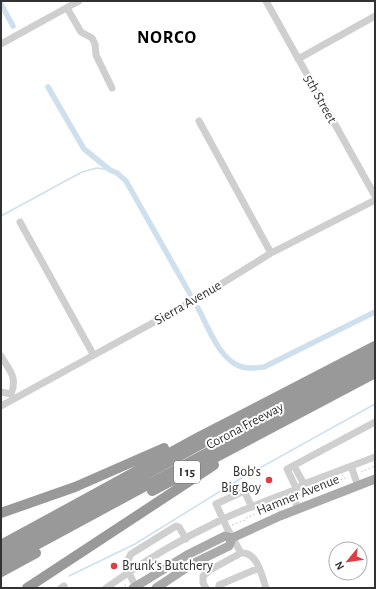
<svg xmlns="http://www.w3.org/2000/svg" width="376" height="589" viewBox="0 0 376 589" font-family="'Alegreya Sans',sans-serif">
<rect width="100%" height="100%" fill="#fff"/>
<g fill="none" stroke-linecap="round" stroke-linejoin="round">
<path stroke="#cee0ed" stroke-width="1.5" d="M 1,216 L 82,172 L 97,168 L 110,170
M 69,576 L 135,544 L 240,479 L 375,404"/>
<path stroke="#cee0ed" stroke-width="5.5" d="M 1,4 L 13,26
M 48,87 L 84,149 L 110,170 L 117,173 L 126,181 L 190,294
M 198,308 C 208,327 220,361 242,367 C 249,369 256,368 264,367 L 375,312"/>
<path stroke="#ccc" stroke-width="1" stroke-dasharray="2 2" stroke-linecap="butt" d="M 361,472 L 375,466
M 299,496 L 348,477
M 232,525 L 245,520 L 246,518 L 289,500
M 121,588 L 127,584"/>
<path stroke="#cfcfcf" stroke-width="7" d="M 266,1 L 375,196
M 67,8 L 81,32 L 92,38 L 95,44 L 96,55 L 112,88
M 1,44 L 79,1
M 298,59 L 375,16
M 199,121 L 271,253
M 20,222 L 93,354
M 1,356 C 9,370 18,377 11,394
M 1,392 L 11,394
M 1,406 L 200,297 L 271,253 L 375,200
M 294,466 L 304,484
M 351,466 L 358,486
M 296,488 L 287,469 L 375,422
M 294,490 L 304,484 L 375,457
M 241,553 L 227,528 L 216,504 L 244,491 L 252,507
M 136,586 C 130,576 123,566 131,554 L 176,526 L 179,527 L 186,539
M 61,588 L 64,586
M 106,588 C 142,562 181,539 221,520 C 244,509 269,500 292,491 L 298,509
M 206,588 L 203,583 L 203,576 L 210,570 L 241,553 C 257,551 262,576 266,588
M 219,588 L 219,585 L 259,568"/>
<path stroke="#aaa" stroke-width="9" d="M 133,588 L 187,555 L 225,536 L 232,538
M 156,588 L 192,564 L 229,546 L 232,538 L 280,516 L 375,479"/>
<path stroke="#999" stroke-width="10" d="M 152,491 L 375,373
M 1,513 L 75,487 L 164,448
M 1,545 L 199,437 L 375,346
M 1,554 L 212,438 L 375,356
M 1,564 L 290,408 L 375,365
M 1,572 L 36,553
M 27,588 L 214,465"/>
</g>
<g fill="#e13c41" stroke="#fff" stroke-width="1.5">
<circle cx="269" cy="480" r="4"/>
<circle cx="114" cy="566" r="4"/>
</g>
<g text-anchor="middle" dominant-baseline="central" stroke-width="4" stroke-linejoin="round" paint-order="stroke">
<rect fill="#fff" stroke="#707070" stroke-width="1" x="174" y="461" width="26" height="22" rx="3"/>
<g font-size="13" font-weight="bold" fill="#323232">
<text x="187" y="472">I 15</text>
</g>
<g font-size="14" fill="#323232" stroke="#fff">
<text transform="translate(320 99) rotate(61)">5th Street</text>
<text transform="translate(188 303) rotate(-30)">Sierra Avenue</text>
<text transform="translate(245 426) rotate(-28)">Corona Freeway</text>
<text transform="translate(298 495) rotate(-22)">Hamner Avenue</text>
</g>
<g font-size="14" fill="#323232" stroke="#fff" text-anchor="end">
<text x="261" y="472">Bob's<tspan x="261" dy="16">Big Boy</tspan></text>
<text x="122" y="566" text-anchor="start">Brunk's Butchery</text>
</g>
<g font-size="18" font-weight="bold" letter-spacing="1" fill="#000" stroke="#fff">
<text x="167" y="38">NORCO</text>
</g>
</g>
<rect width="376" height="589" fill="none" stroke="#323232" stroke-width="4"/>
<g transform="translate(348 561) rotate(241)"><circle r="19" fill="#ffffff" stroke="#adadad"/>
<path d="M0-3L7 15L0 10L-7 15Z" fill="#e13c41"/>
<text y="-6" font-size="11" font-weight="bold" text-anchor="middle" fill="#323232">N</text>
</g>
</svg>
